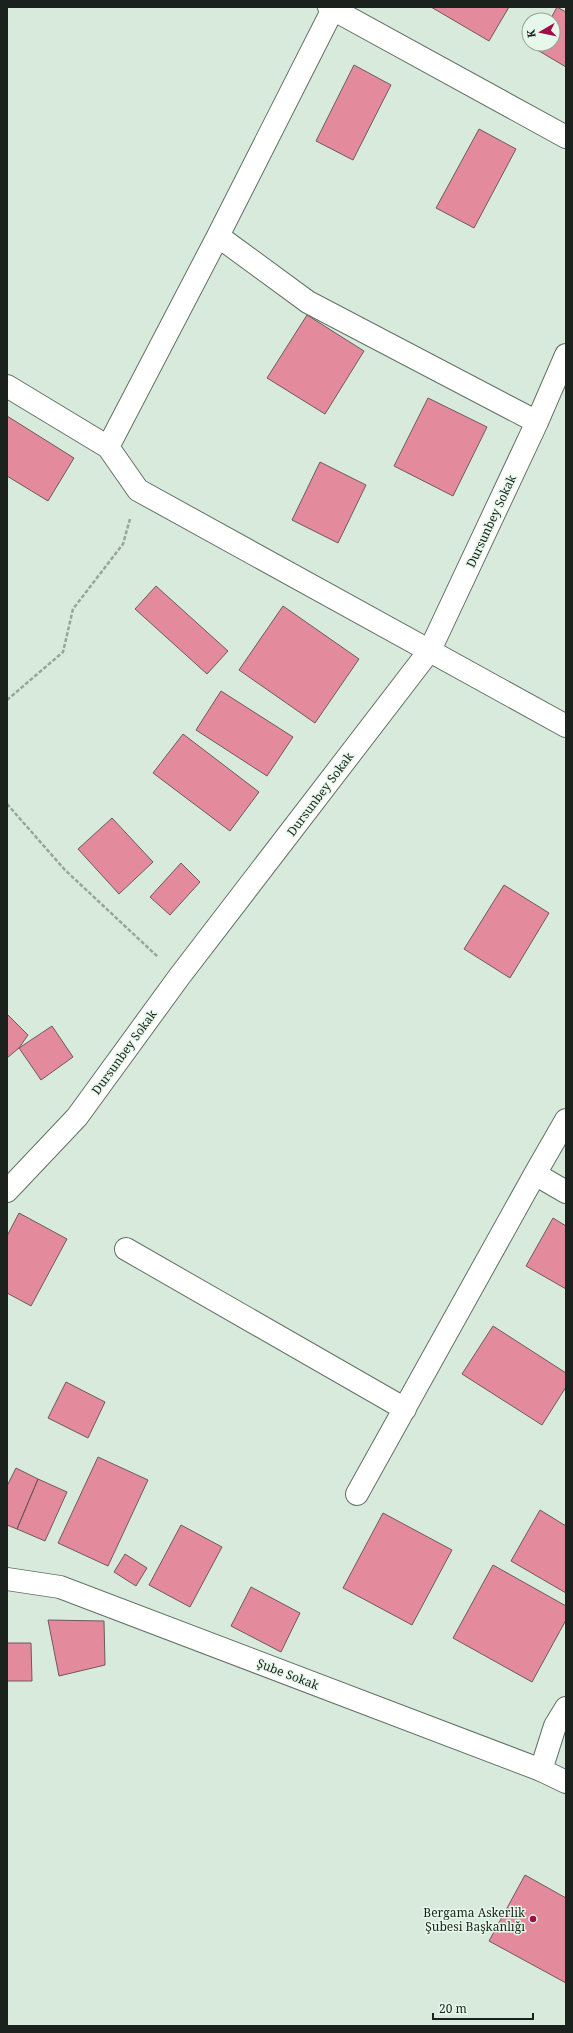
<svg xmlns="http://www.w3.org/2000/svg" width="573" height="2033" viewBox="0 0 573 2033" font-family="'Noto Serif',serif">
<rect width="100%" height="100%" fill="#d8eadc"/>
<path fill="#e38a9d" stroke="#6e5a5d" d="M 431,7 L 509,7 L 489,41 Z
M 557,7 L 566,12 L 566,67 L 534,48 L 536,44 L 553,44 L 553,20 L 550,20 Z
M 354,65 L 391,85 L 353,160 L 316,141 Z
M 479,129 L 516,149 L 474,228 L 436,208 Z
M 307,315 L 364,351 L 325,414 L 267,378 Z
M 428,398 L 487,427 L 453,496 L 394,466 Z
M 7,416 L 74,458 L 48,501 L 7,476 Z
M 320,462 L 366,485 L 338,543 L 292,520 Z
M 156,586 L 228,651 L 207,674 L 135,609 Z
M 283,606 L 359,659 L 315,723 L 239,670 Z
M 221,691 L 293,737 L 267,776 L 196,730 Z
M 183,734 L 259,792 L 230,831 L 153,773 Z
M 112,818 L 153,862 L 119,894 L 78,849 Z
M 181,863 L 200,882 L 170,915 L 150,897 Z
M 504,885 L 549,913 L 510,978 L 464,949 Z
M 7,1014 L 28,1035 L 19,1048 L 7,1058 Z
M 52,1026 L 73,1057 L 41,1080 L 19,1048 Z
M 19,1213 L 67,1239 L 31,1306 L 7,1293 L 7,1236 Z
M 553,1218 L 566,1226 L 566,1289 L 526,1266 Z
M 493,1326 L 566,1373 L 566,1387 L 542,1425 L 462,1374 Z
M 66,1382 L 105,1402 L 88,1438 L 48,1418 Z
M 98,1457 L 148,1480 L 108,1566 L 58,1543 Z
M 16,1468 L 38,1479 L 17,1529 L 7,1525 L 7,1486 Z
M 38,1479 L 67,1492 L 45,1541 L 17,1529 Z
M 540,1510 L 566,1526 L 566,1593 L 511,1561 Z
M 383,1513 L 452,1550 L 412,1625 L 343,1588 Z
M 181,1525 L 222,1547 L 190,1607 L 149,1585 Z
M 125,1554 L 147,1568 L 136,1586 L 114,1572 Z
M 493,1565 L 566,1606 L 566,1620 L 532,1682 L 453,1638 Z
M 251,1587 L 300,1613 L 281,1652 L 231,1626 Z
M 48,1620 L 104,1621 L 105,1665 L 59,1676 Z
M 7,1643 L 31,1643 L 32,1681 L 7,1681 Z
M 525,1875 L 566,1898 L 566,1983 L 489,1941 Z"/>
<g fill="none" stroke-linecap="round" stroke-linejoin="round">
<g stroke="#627265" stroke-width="24">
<path id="minor" d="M 329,7 L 566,137
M 218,236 L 308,302 L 537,422
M 7,386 L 108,447 L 138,490 L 566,726
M 108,447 L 218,236 L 334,7
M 535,1174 L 566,1120
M 7,1191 L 77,1117 L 179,977 L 430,650 L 537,422 L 566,355
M 126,1249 L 405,1409
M 357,1494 L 535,1174 L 566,1192
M 541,1770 L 555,1726 L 566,1708"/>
</g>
<g stroke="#627265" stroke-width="24">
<path id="secondary" d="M 7,1579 L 60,1587 L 541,1770 L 566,1782"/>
</g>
<path stroke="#97a59a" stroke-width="2.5" stroke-dasharray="4 2" stroke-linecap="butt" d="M 7,700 L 63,652 L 73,609 L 123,544 L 130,519
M 7,804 L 65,870 L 158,957"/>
<use href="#minor" stroke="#fff" stroke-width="22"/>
<use href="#secondary" stroke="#fff" stroke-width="22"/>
</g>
<circle fill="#a30b48" stroke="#e6f8e9" stroke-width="1.5" cx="533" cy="1919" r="4"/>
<g text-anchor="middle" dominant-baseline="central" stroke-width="3" stroke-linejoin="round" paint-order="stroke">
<g font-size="12" fill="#1b221d" stroke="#e6f8e9">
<text transform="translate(491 521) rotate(-65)">Dursunbey Sokak</text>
<text transform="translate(320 794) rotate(-53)">Dursunbey Sokak</text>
<text transform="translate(124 1052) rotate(-54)">Dursunbey Sokak</text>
<text transform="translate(288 1674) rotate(21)">Şube Sokak</text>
</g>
<g font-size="12" fill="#1b221d" stroke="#e6f8e9" text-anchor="end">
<text x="525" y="1912">Bergama Askerlik<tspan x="525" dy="14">Şubesi Başkanlığı</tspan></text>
</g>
</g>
<rect width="573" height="2033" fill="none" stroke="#1b221d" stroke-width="16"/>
<g transform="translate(541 32) rotate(261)"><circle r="19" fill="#e6f8e9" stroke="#95a297"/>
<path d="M0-3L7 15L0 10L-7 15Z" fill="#a30b48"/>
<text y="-6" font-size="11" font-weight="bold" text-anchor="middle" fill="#1b221d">K</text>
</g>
<path d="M433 2013v6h100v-6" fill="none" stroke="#1b221d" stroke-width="2"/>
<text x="439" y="2013" font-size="12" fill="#1b221d" stroke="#e6f8e9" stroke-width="3" paint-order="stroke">20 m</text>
</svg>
